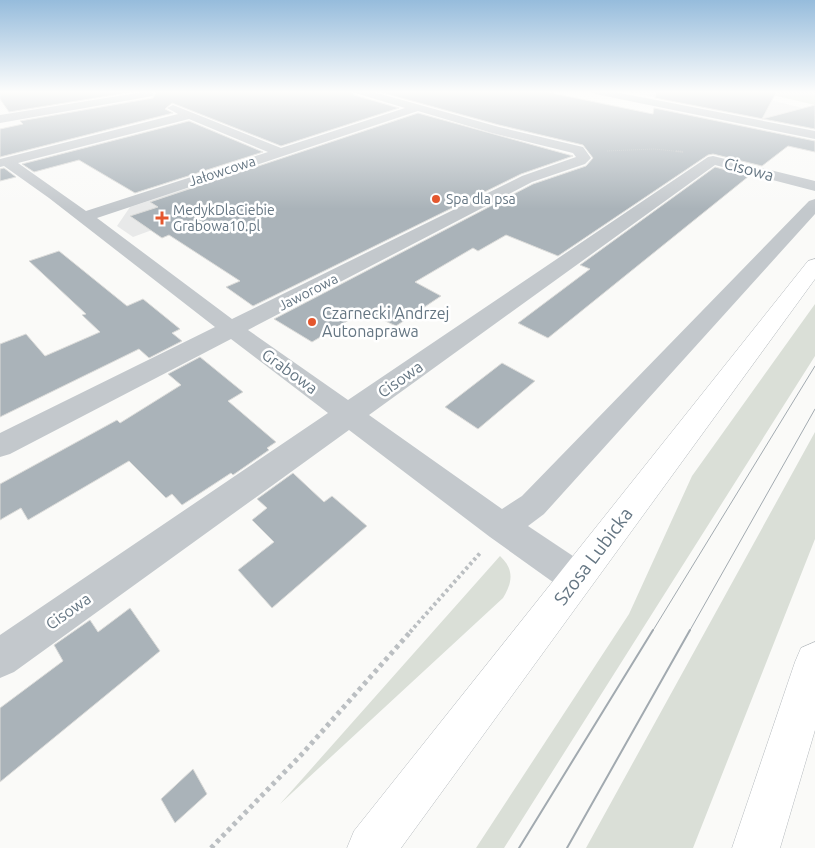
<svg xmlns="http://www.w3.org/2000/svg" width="815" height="848" viewBox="0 0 815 848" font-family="Ubuntu,sans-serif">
<rect width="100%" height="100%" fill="#fafaf8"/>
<path fill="#e8e9e9" d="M 623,91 L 734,91 L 815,111 L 815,129 Z
M 191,187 L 223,204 L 133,237 L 117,226 L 130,207 Z"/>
<path fill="#dadfd7" d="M 756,91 L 815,91 L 815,105 Z
M 815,304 L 815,356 L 504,848 L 476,848 L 629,614 L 692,476 Z
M 815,432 L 815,539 L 693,848 L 586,848 Z
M 500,556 C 514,569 513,582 503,598 L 280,804 Z"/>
<path fill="#aab3b9" stroke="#dcdcda" d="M 0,91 L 139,91 L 9,112 L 0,99 Z
M 152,91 L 352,91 L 354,95 L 399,108 L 281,146 L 172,103 L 165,109 L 173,113 L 0,157 L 0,129 L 23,124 L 20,121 L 153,98 L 156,93 Z
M 376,91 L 542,91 L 653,114 L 654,108 L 815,141 L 815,152 L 788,146 L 762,166 L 713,154 L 708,155 L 558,256 L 506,235 L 478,251 L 473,248 L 415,282 L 441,296 L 396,326 L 364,311 L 312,342 L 274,319 L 533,184 L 586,166 L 593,158 L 583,145 L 499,125 Z
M 656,91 L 777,91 L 762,119 L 815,105 L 815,129 L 655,98 Z
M 418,113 L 573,156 L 521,174 L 253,306 L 226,287 L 240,281 L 169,235 L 162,238 L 130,216 L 158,207 L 150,202 Z
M 189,121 L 263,152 L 135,193 L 79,160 L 34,172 L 22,164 Z
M 715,167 L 749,176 L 548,338 L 518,323 L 590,269 L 580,265 Z
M 4,168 L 16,177 L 0,181 L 0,169 Z
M 59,251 L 127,306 L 143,299 L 180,329 L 172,333 L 182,341 L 149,358 L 139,349 L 0,417 L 0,344 L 26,334 L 45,356 L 100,332 L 82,315 L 86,314 L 29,261 Z
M 200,357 L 243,392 L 228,401 L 276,442 L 267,448 L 269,450 L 233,475 L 231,473 L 182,505 L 172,494 L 166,498 L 129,461 L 28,520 L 21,508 L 0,520 L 0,484 L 117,420 L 120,423 L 181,385 L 168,374 Z
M 502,363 L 535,381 L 478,429 L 445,407 Z
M 293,473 L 324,502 L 332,496 L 367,526 L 272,608 L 238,570 L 274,542 L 252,520 L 267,508 L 257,499 Z
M 130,608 L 160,651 L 0,782 L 0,708 L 63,661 L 54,645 L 90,620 L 98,632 Z
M 193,769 L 207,794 L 175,823 L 161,799 Z"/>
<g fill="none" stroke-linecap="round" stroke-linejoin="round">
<g stroke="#b5babe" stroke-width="1">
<path id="primary" d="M 815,259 L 815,279 L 401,848 L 347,848 L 354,831 L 808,261 Z
M 815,642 L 815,730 L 780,848 L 732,848 L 795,662 L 801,648 Z"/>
</g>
<path stroke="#bbbfc2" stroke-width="1" stroke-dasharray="1 1" stroke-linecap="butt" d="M 607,151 L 654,149 L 683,152"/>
<path stroke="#bbbfc2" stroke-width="2" stroke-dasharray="1 1" stroke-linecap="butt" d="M 676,151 L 683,152"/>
<path stroke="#bbbfc2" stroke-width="4" stroke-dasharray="3 3" stroke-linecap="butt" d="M 410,632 L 481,552"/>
<path stroke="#bbbfc2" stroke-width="5" stroke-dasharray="4 4" stroke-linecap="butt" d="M 211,848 L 303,753 L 412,630"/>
<path fill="#c3c8cc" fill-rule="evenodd" d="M 149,91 L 154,94 L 153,96 L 0,123 L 0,115 Z
M 354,91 L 370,91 L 499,127 L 583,147 L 591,158 L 585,164 L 532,182 L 248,330 L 348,400 L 708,157 L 713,156 L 815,181 L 815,191 L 715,165 L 369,415 L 502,509 L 522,496 L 809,201 L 815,199 L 815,214 L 544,514 L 528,526 L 588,566 L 594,578 L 588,590 L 576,595 L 564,590 L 490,537 L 349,430 L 14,672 L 0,678 L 0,635 L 328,413 L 231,339 L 10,454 L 0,457 L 0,433 L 215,327 L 49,198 L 4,166 L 0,167 L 0,159 L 178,114 L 167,108 L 173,105 L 281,148 L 405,108 L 355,93 ZM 418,111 L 492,133 L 573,153 L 576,157 L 522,176 L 232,319 L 97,218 ZM 189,119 L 268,152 L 86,211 L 18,163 Z
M 590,91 L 610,91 L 815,131 L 815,139 L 595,94 Z"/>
<use href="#primary" fill="#fff" fill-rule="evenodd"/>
<path stroke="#a2aab0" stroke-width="1" d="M 652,632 L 815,366
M 689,632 L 815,409"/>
<path stroke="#a2aab0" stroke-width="2" d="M 519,848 L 653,630
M 567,848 L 690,630"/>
</g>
<linearGradient id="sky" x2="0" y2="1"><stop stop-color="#96bcdc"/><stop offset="0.44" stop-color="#fdfdfc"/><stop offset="1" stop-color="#fdfdfc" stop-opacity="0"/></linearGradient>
<rect width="815" height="209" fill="url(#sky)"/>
<g fill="#e4572e" stroke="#fff" stroke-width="2">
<circle cx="436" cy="199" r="5"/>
<path d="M159.5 210.5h5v5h5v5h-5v5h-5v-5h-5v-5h5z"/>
<circle cx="312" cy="322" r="5"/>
</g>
<g text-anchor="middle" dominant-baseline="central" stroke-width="5" stroke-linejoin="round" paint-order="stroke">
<g font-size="14" fill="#657683" stroke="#fff">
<text transform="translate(222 171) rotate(-18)">Jałowcowa</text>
<text transform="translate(308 292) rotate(-27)">Jaworowa</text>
</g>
<g font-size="14" fill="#657683" stroke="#fff" text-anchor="start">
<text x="446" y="199">Spa dla psa</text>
<text x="173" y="210">MedykDlaCiebie<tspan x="173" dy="16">Grabowa10.pl</tspan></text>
</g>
<g font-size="16" fill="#657683" stroke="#fff">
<text transform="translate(749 169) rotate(15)">Cisowa</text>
<text transform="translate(290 371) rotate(36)">Grabowa</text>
<text transform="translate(400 379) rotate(-35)">Cisowa</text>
<text transform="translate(68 611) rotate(-35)">Cisowa</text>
</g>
<g font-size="16" fill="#657683" stroke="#fff" text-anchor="start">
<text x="322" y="313">Czarnecki Andrzej<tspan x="322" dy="18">Autonaprawa</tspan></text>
</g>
<g font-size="19" fill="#657683" stroke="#fff">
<text transform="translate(593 556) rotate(-53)">Szosa Lubicka</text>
</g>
</g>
</svg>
